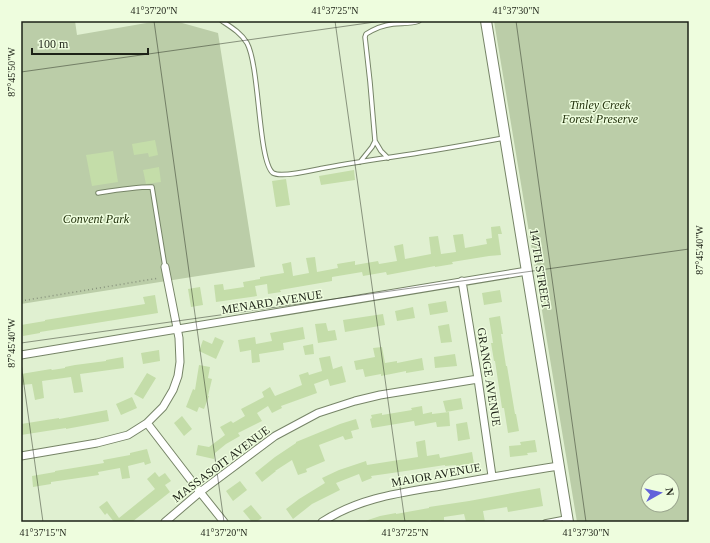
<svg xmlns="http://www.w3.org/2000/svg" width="710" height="543" viewBox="0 0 710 543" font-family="Georgia,serif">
<rect width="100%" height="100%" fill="#e0f0d1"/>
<path fill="#bbcda8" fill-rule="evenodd" d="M 21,21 L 75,21 L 77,35 L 158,21 L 175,21 L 218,33 L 255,267 L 21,304 Z
M 494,21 L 689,21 L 689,522 L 577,522 ZM 648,481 L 672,481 L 672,505 L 648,505 Z"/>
<path fill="#c4dda9" d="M 155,140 L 158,155 L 149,157 L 148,153 L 134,155 L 132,144 Z
M 113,151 L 118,182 L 92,186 L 86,155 Z
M 159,167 L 161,182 L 146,184 L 143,170 Z
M 354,170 L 355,180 L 321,185 L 319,176 Z
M 286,179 L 290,205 L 276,207 L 272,181 Z
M 500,226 L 502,234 L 498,234 L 501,255 L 489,256 L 452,262 L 453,264 L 435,267 L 435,266 L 387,275 L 386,272 L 363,276 L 362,272 L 332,277 L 332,281 L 280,290 L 281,292 L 268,294 L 267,284 L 255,286 L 257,296 L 216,302 L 214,285 L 223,284 L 224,290 L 244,287 L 243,282 L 260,279 L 260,277 L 284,273 L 282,264 L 291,262 L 293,276 L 309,273 L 306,258 L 315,257 L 317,272 L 338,268 L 337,264 L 355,261 L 355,265 L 378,261 L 379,264 L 397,261 L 394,246 L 403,244 L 405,259 L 431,254 L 429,237 L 438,236 L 441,254 L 456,252 L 453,235 L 463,234 L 465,248 L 487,244 L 486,239 L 492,238 L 491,227 Z
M 200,287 L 203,305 L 191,307 L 188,289 Z
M 500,290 L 502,302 L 484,305 L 482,293 Z
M 155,295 L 158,313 L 40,332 L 40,333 L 23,336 L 21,325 L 45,321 L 45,320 L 145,304 L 143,297 Z
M 446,301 L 448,312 L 430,315 L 428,304 Z
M 413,307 L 415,318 L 397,321 L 395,311 Z
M 383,314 L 385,325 L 345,332 L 343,320 Z
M 500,316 L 503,334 L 501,334 L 506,366 L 507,366 L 515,414 L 516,414 L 519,431 L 508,433 L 504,408 L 502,408 L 495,361 L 494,361 L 491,343 L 493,343 L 489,318 Z
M 326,323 L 328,331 L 335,330 L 337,340 L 318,343 L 315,324 Z
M 449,324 L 452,342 L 441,343 L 438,326 Z
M 303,327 L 305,339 L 283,343 L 284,350 L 259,354 L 260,362 L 252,363 L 251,350 L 240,352 L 238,340 L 255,337 L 256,344 L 272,341 L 270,333 Z
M 215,337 L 224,341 L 216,359 L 199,351 L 203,340 L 212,344 Z
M 313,344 L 314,354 L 305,355 L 303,346 Z
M 382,347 L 385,363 L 397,361 L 397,363 L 422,358 L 424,370 L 406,373 L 406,371 L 381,376 L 381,374 L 365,377 L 363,369 L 356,370 L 354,361 L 375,357 L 373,348 Z
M 159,350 L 160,361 L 143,364 L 141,353 Z
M 455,354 L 457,366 L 435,368 L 434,357 Z
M 330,356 L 333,369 L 342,366 L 346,382 L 330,386 L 328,379 L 314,384 L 317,393 L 281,406 L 282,408 L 272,413 L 268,406 L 257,413 L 262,421 L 238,433 L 240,436 L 226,444 L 215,453 L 214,459 L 196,455 L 198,445 L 209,447 L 225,435 L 220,427 L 231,421 L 233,423 L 245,416 L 241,409 L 264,397 L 262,392 L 270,387 L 275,396 L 302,385 L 299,375 L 308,372 L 309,375 L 322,371 L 319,358 Z
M 123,357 L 124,368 L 80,374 L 83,392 L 74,393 L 71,377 L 42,381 L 44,398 L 35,400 L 32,384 L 21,385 L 21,374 L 51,369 L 52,370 L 65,368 L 65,367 L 75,365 L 106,361 L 106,360 Z
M 199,365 L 210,367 L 208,378 L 212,379 L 208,396 L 209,396 L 204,409 L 199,407 L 197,412 L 186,407 L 193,389 L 195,390 Z
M 147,373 L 156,378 L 143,399 L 134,394 Z
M 132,397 L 137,408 L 121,415 L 116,404 Z
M 461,398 L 463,409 L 446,412 L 443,401 Z
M 422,406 L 423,414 L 432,412 L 432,414 L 449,412 L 450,426 L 437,427 L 436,422 L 415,426 L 414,421 L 372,428 L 370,419 L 372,418 L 371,415 L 382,413 L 382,415 L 412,410 L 411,408 Z
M 107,410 L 109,421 L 66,429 L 66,428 L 21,435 L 21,424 L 59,418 L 59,419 Z
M 182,416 L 192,429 L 184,436 L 174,423 Z
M 356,419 L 359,429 L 351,431 L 353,438 L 345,440 L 343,436 L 319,445 L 325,461 L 306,469 L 307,472 L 298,475 L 292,460 L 275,471 L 276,471 L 262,482 L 255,473 L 275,457 L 296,443 L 296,442 L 340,424 Z
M 467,422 L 470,439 L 458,441 L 456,424 Z
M 425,440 L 427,456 L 439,454 L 440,458 L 472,452 L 474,464 L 456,467 L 456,465 L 445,466 L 445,465 L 399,472 L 371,476 L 372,478 L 362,482 L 359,474 L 336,483 L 340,490 L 312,504 L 293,519 L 286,509 L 299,499 L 325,483 L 322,478 L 339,470 L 366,461 L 367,465 L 418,457 L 416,442 Z
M 535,440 L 537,452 L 527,453 L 528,455 L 510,457 L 509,446 L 521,445 L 520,442 Z
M 147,449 L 151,463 L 145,465 L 144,462 L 128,466 L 130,478 L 122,479 L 120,468 L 98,472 L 99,475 L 51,482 L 51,484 L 33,487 L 32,476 L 55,472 L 55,471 L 104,463 L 103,460 L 130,455 L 130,453 Z
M 155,472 L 159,477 L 165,473 L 171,481 L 165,485 L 170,492 L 132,522 L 114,522 L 107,513 L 105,515 L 99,507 L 107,501 L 119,518 L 155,489 L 147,479 Z
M 240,481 L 247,490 L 233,501 L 226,491 Z
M 540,488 L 543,506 L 508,512 L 507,507 L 483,511 L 485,522 L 466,522 L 464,514 L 444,517 L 444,522 L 431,522 L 431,520 L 418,522 L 365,521 L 380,516 L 396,513 L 396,514 L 429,508 L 429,507 L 469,501 Z
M 251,505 L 262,518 L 256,522 L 252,522 L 243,511 Z"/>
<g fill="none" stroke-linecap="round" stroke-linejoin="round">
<g stroke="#768467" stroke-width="5.5">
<path id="service" d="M 222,21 C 231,27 241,33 247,43 C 260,67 258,162 273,173 C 282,178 313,170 324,168 C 351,163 378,159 405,155 C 438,150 471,144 504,138
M 388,158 L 381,151 L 375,141 L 370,82 L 365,37 L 366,34 C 374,29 384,25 393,24 C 402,23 411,24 419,21
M 360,162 L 372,147 L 375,141
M 98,193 C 116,190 133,187 152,187 L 165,267
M 545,522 L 566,518"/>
</g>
<g stroke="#768467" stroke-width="9">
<path id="minor" d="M 462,281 L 478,379 L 492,476
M 21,355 L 527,271
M 147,423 L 200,492 L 224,522
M 21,456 L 97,443 L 128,435 L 147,423 L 163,407 L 173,390 L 178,376 L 180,362 L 179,338 L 165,267
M 165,522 L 200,492 L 275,436 L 318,413 L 355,401 L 380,395 L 478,379
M 322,522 C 359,498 399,493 441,486 C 480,479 520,472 559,466"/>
</g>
<g stroke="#768467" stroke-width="12">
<path id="secondary" d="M 486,21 L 568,522"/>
</g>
<path stroke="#87927c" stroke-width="1.5" stroke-dasharray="1 3" stroke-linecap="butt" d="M 21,301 L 159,278"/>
<use href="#service" stroke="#fff" stroke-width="3.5"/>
<use href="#minor" stroke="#fff" stroke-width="7"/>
<use href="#secondary" stroke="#fff" stroke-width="10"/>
</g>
<path fill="none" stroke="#1d2217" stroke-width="1" stroke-opacity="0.45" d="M 154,21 L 224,522M 335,21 L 405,522M 516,21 L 586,522M 21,72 L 382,21M 21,343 L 689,249M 21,363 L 43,522M 681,522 L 689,521"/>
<g text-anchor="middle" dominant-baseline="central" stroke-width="3" stroke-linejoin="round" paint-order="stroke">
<g font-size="12" font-style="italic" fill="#22310c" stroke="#eefdde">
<text x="600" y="105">Tinley Creek<tspan x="600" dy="14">Forest Preserve</tspan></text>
<text x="96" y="219">Convent Park</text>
</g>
<g font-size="12" fill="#1d2217" stroke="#eefdde">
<text transform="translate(540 269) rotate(81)">147TH STREET</text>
<text transform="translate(272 302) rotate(-9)">MENARD AVENUE</text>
<text transform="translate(489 377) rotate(81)">GRANGE AVENUE</text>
<text transform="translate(221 464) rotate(-37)">MASSASOIT AVENUE</text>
<text transform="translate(436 475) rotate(-10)">MAJOR AVENUE</text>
</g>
</g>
<rect width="710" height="543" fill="none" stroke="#eefdde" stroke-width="44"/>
<g transform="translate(660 493) rotate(82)"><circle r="19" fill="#eefdde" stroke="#9aa58e"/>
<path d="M0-3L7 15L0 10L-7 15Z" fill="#6262da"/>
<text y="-6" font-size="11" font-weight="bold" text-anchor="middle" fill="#1d2217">N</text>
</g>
<path d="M32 48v6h116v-6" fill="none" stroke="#1d2217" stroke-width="2"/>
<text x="38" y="48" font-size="12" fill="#1d2217" stroke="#eefdde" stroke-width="3" paint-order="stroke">100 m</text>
<rect x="22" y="22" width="666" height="499" fill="none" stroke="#1d2217" stroke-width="1.5"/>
<g font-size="10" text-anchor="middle" fill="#1d2217">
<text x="154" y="14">41°37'20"N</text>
<text x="335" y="14">41°37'25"N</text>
<text x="516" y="14">41°37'30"N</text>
<text transform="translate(11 72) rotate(-90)" y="4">87°45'50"W</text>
<text transform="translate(699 250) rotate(-90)" y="4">87°45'40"W</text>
<text transform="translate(11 343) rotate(-90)" y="4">87°45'40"W</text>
<text x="43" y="536">41°37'15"N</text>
<text x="224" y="536">41°37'20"N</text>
<text x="405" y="536">41°37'25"N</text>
<text x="586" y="536">41°37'30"N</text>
</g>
</svg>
